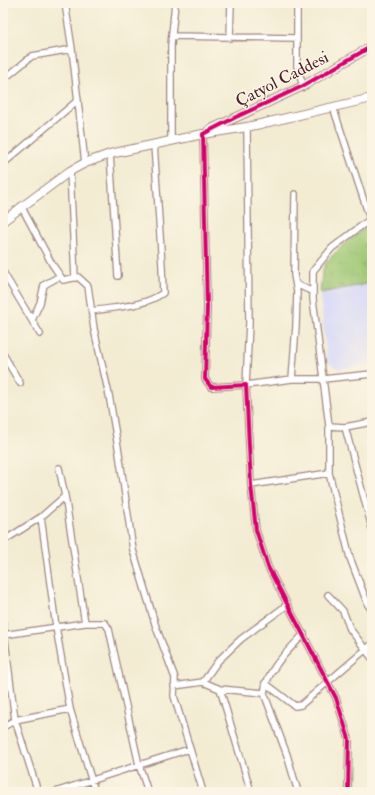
<svg xmlns="http://www.w3.org/2000/svg" width="375" height="795" viewBox="0 0 375 795" font-family="'IM FELL Double Pica',serif">
<defs>
<pattern id="grass-tufts" width="24" height="20" patternUnits="userSpaceOnUse"><rect width="24" height="20" fill="#9ec773"/><path d="M3 7l-1-3M5 7V3M7 7l1-3M15 17l-1-3M17 17v-4M19 17l1-3" fill="none" stroke="#8aaa64"/></pattern>
</defs>
<rect width="100%" height="100%" fill="#fcf5e5"/>
<filter id="ink" filterUnits="userSpaceOnUse"><feTurbulence type="fractalNoise" baseFrequency=".025" numOctaves="2"/><feDisplacementMap in="SourceGraphic" scale="8" xChannelSelector="R" yChannelSelector="G"/><feConvolveMatrix kernelMatrix="1 2 1 2 8 2 1 2 1" color-interpolation-filters="sRGB"/></filter>
<filter id="wash" filterUnits="userSpaceOnUse"><feTurbulence type="fractalNoise" baseFrequency=".012" numOctaves="4" result="noise"/><feDisplacementMap in="SourceGraphic" scale="16" xChannelSelector="R" yChannelSelector="G"/><feGaussianBlur stdDeviation="0.9" result="paint"/><feColorMatrix in="noise" values="0 0 0 0 0 0 0 0 0 0 0 0 0 0 0 0 0 1.4 0 .05"/><feComposite in="paint" operator="in"/></filter>
<g filter="url(#wash)">
<rect width="100%" height="100%" fill="#f3ecd3"/>
<path fill="#d6d8f9" d="M 372,283 L 372,365 L 338,369 L 327,361 L 320,293 Z"/>
<path fill="url(#grass-tufts)" stroke="#74734f" d="M 372,224 L 372,283 L 320,293 C 321,284 321,273 325,265 C 331,254 361,229 372,224 Z"/>
</g>
<g filter="url(#ink)">
<g fill="none" stroke-linecap="round" stroke-linejoin="round">
<g stroke="#9e867f" stroke-width="8">
<path id="street" d="M 65,3 L 72,49 L 85,163
M 297,3 L 297,66 L 303,86
M 172,36 L 297,38
M 230,38 L 231,3
M 3,80 L 32,56 L 72,49
M 333,107 L 370,219
M 247,127 L 249,323 L 246,385 L 292,379 L 323,379 L 372,374
M 203,134 L 207,307 L 205,379 L 211,387 L 246,385 L 251,485 L 256,530 L 268,567 L 336,698 L 349,739 L 348,792
M 171,140 L 171,45 L 175,3
M 110,154 L 118,276
M 3,164 L 78,100
M 70,171 L 75,278
M 21,206 L 52,264 L 63,280 L 78,277 L 88,286 L 94,329 L 109,395 L 119,453 L 133,550 L 156,627 L 175,678 L 174,696 L 203,792
M 372,218 L 332,248 L 313,271 L 313,299 L 329,426 L 329,473 L 350,558 L 368,605 L 372,610
M 3,272 L 40,334
M 296,284 L 313,292
M 92,311 C 115,307 143,307 163,293 L 162,266 L 154,144
M 32,320 L 40,303 L 44,285 L 60,276
M 3,354 L 20,383
M 292,379 L 296,326 L 297,292 L 294,275 L 295,194
M 329,426 L 345,427 L 372,422
M 345,427 L 372,528
M 59,468 L 65,496
M 251,485 L 329,473
M 41,517 L 56,627 L 70,709 L 95,792
M 3,541 L 41,517 L 65,496 L 85,623 L 105,623 L 109,629 L 139,765 L 148,792
M 328,595 L 343,611 L 350,629 L 372,658
M 3,624 L 15,720 L 38,792
M 3,635 L 85,623
M 203,682 L 218,661 L 241,639 L 287,605
M 265,683 L 295,706 L 301,705 L 372,644
M 174,686 L 203,682 L 220,689 L 264,693 L 287,755 L 298,792
M 220,689 L 251,792
M 264,693 C 267,669 288,651 304,634
M 3,727 L 15,720 L 70,709
M 55,792 L 189,749"/>
</g>
<g stroke="#9e867f" stroke-width="10">
<path id="secondary" d="M 209,130 L 303,86 L 372,46
M 3,221 L 70,171 L 85,163 L 110,154 L 203,134 L 247,127 L 372,98
M 367,792 L 372,789"/>
</g>
<use href="#street" stroke="#fff" stroke-width="5.5"/>
<use href="#secondary" stroke="#fff" stroke-width="8"/>
<g stroke="#fcf5e5" stroke-width="6">
<path id="cycleway" d="M 348,792 L 349,739 L 336,698 L 268,567 L 256,530 L 251,485 L 246,385 L 211,387 L 205,379 L 207,307 L 203,134 L 236,117 L 303,86 L 372,46"/>
</g>
<use href="#cycleway" stroke="#d6006c" stroke-width="4"/>
</g>
</g>
<g text-anchor="middle" dominant-baseline="central" stroke-width="3" stroke-linejoin="round" paint-order="stroke">
<g font-size="17" fill="#4a1f2b" stroke="#fcf5e5">
<text transform="translate(282 79) rotate(-27)">Çatyol Caddesi</text>
</g>
</g>
<rect width="375" height="795" fill="none" stroke="#fcf5e5" stroke-width="16"/>
</svg>
